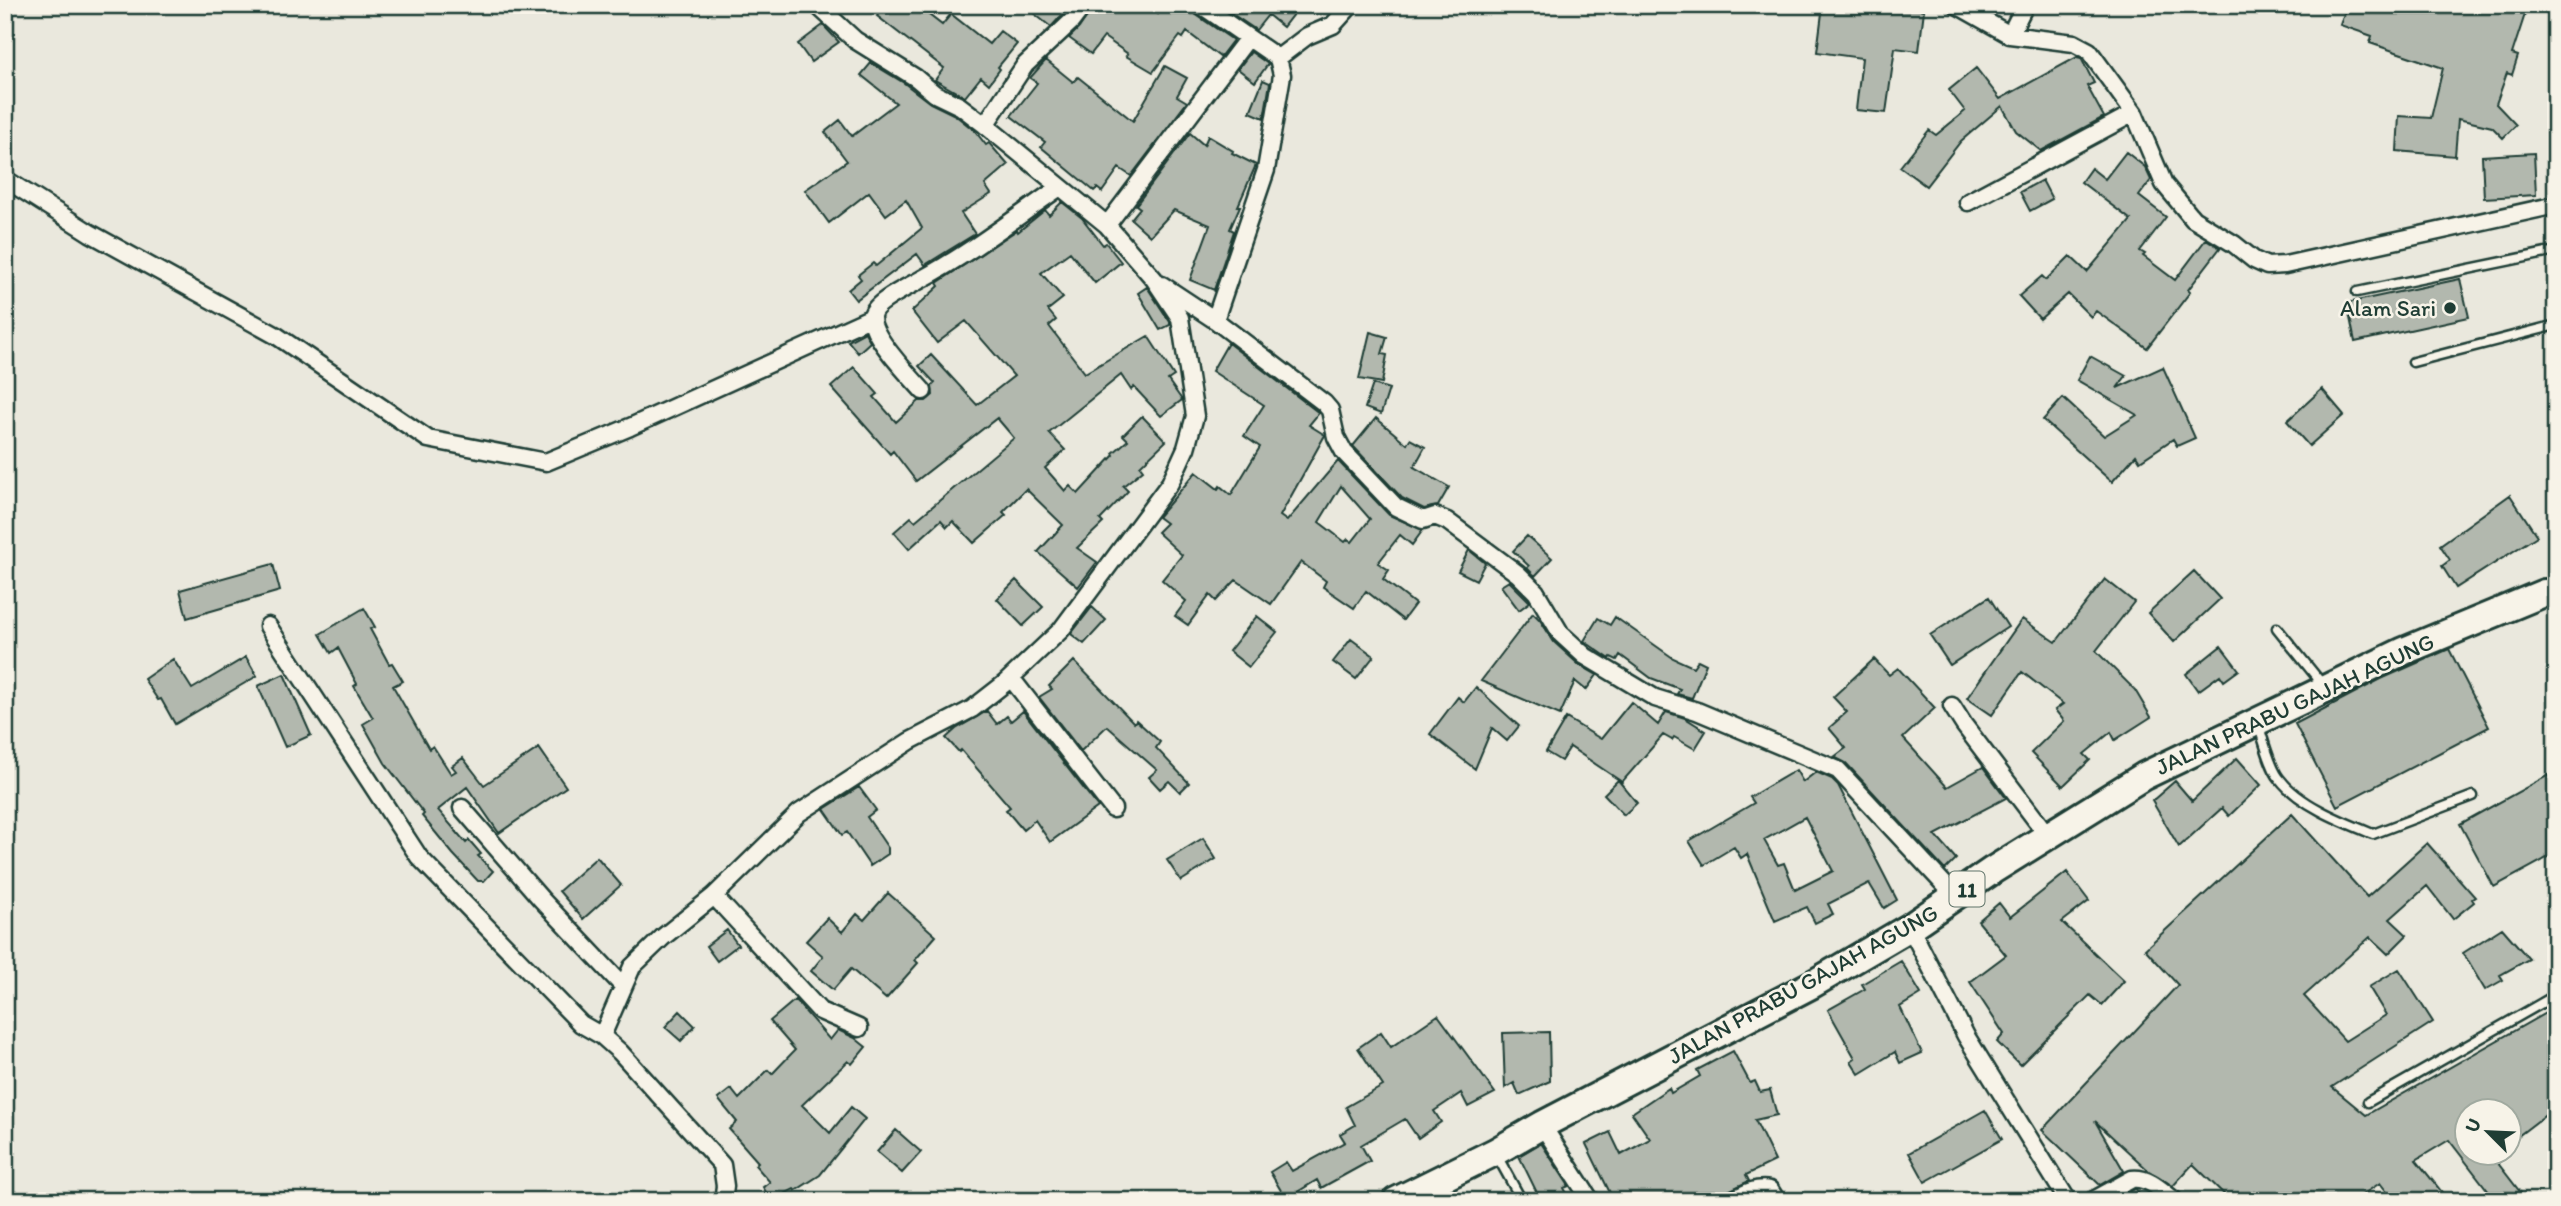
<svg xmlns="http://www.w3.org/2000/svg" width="2561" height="1206" viewBox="0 0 2561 1206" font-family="Itim,sans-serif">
<rect width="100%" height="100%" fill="#eae8dd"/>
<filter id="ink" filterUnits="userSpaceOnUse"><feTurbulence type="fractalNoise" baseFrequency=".0143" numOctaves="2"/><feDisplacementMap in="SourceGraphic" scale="14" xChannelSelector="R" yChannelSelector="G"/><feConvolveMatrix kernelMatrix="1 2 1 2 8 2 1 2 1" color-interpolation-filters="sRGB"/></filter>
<g filter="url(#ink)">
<path fill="#b2b8ae" stroke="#1f3d34" stroke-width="2" fill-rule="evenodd" d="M 885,5 L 916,5 L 942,25 L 951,14 L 989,44 L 1000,31 L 1017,44 L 998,67 L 1000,69 L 989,84 L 981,77 L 965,97 L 935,80 L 944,68 L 877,16 Z
M 1023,5 L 1071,5 L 1051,27 Z
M 1094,5 L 1148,5 L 1158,14 L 1164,5 L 1189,5 L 1195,14 L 1233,40 L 1220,57 L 1187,32 L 1183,38 L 1180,36 L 1153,72 L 1126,56 L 1128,54 L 1104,37 L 1091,54 L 1069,38 L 1079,28 Z
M 1224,5 L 1283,5 L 1293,14 L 1283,27 L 1268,15 L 1256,30 L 1222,7 Z
M 1823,5 L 1893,5 L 1924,10 L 1919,51 L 1895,48 L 1886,113 L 1856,110 L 1862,58 L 1817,52 Z
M 2347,5 L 2528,5 L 2512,54 L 2518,56 L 2512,75 L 2507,73 L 2496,104 L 2516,125 L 2503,138 L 2492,127 L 2458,119 L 2455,156 L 2397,151 L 2399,116 L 2431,118 L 2443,68 L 2370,43 L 2372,36 L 2340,25 Z
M 823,25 L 839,42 L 811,62 L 798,44 Z
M 1251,52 L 1268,64 L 1255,82 L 1238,69 Z
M 2077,57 L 2081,58 L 2094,83 L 2087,86 L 2104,117 L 2041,151 L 2016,131 L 2002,106 L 1961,141 L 1926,186 L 1900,167 L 1929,130 L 1936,135 L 1965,111 L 1949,90 L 1976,68 L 2000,99 Z
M 1046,60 L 1073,82 L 1078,77 L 1133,121 L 1165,66 L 1187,78 L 1177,96 L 1187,102 L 1131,176 L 1119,168 L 1102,192 L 1097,188 L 1094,191 L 1041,147 L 1045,142 L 1011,116 L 1037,83 L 1030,78 Z
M 871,63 L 904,83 L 930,103 L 955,115 L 975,131 L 986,145 L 989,143 L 1008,165 L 985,185 L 991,194 L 961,213 L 975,234 L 925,265 L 917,254 L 856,300 L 848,290 L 861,279 L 858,275 L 873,263 L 876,266 L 922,228 L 906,200 L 886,215 L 869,192 L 829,223 L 805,190 L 847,161 L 825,132 L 840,120 L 852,136 L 896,103 L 861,75 Z
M 1263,80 L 1270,83 L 1264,118 L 1250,112 Z
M 1190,133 L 1204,145 L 1208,136 L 1233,151 L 1232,153 L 1256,165 L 1238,206 L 1240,206 L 1230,229 L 1234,231 L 1214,290 L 1190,280 L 1210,225 L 1174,210 L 1150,236 L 1131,219 L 1140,208 L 1136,205 Z
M 2126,152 L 2145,167 L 2151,180 L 2139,196 L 2166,217 L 2140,251 L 2145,254 L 2143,256 L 2175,280 L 2206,239 L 2220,248 L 2188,290 L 2190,292 L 2147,348 L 2096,311 L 2091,317 L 2068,294 L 2040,319 L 2019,296 L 2042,276 L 2046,280 L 2070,256 L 2087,272 L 2131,220 L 2081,182 L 2091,168 L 2105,179 Z
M 2534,153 L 2536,195 L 2484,198 L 2482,156 Z
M 2042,180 L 2052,199 L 2030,211 L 2020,192 Z
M 1062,202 L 1082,218 L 1103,245 L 1106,243 L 1121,262 L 1095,283 L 1070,252 L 1041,273 L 1063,298 L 1048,310 L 1056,320 L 1049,326 L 1085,373 L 1148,336 L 1174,376 L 1168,380 L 1182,400 L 1161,416 L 1134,387 L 1131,390 L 1121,375 L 1049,433 L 1065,450 L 1045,468 L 1065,491 L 1070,486 L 1078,494 L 1114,455 L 1113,453 L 1128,440 L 1123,435 L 1142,416 L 1166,441 L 1140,466 L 1143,470 L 1123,486 L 1128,491 L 1100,520 L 1103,523 L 1077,548 L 1097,562 L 1078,587 L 1038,552 L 1063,525 L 1026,489 L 1003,512 L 1006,515 L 974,543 L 953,521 L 947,527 L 941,520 L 909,549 L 894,532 L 911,517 L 915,521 L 1014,438 L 997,418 L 916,481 L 893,451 L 890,454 L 831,387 L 854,367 L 878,394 L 874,397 L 896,422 L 919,401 L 926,401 L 933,395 L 932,386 L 935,383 L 919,366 L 931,355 L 977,405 L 1014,376 L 966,321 L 937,343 L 912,311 L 939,286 L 937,283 L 1017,230 L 1018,232 L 1045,210 L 1049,215 Z
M 2460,279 L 2469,317 L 2355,342 L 2347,303 Z
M 1147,287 L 1170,322 L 1170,325 L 1160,330 L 1138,293 Z
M 865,332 L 870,342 L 858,353 L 848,341 Z
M 1370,332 L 1387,337 L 1382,354 L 1387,355 L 1382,383 L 1359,379 Z
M 1228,343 L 1319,413 L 1309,425 L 1325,435 L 1280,516 L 1287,521 L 1338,461 L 1389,515 L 1423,530 L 1412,545 L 1400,535 L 1378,563 L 1389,570 L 1383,579 L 1415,604 L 1403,620 L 1366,591 L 1354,608 L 1323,587 L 1326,581 L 1301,562 L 1271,604 L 1236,580 L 1216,601 L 1210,595 L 1188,625 L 1175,616 L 1186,601 L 1162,580 L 1182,555 L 1157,532 L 1166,523 L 1158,517 L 1196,472 L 1218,489 L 1220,486 L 1231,495 L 1260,447 L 1244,436 L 1264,405 L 1212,371 ZM 1341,486 L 1370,519 L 1352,542 L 1348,539 L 1345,542 L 1319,522 Z
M 2090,356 L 2126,376 L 2117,388 L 2163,367 L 2195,438 L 2177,446 L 2173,439 L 2140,461 L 2136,455 L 2112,482 L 2043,420 L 2063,398 L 2104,436 L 2137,415 L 2077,380 Z
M 1373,384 L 1389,389 L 1381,414 L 1365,408 Z
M 2322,389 L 2344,415 L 2309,446 L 2287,421 Z
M 1376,418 L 1407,444 L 1410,439 L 1425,447 L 1414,467 L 1449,487 L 1438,506 L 1424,509 L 1402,498 L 1353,446 Z
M 2510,495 L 2537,536 L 2456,588 L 2442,566 L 2450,560 L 2440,545 Z
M 1527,536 L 1552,558 L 1535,576 L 1527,568 L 1529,566 L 1513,551 Z
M 1469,550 L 1485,563 L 1476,580 L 1458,571 Z
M 273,564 L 280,591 L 187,618 L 180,590 Z
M 2194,571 L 2220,599 L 2174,642 L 2148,613 Z
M 2105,579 L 2134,602 L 2096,651 L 2135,690 L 2151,717 L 2115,740 L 2111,732 L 2084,754 L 2090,760 L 2063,786 L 2031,753 L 2064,721 L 2055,710 L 2063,704 L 2022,672 L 1992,715 L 1967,698 L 2022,619 L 2056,642 Z
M 1016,580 L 1043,607 L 1023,626 L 997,599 Z
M 1509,581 L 1530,602 L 1519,610 L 1501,586 Z
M 1989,597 L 2008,627 L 1950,665 L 1930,635 Z
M 1092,607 L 1106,620 L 1084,644 L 1071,634 Z
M 364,608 L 375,627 L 370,629 L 389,664 L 392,663 L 403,681 L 393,686 L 429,749 L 433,746 L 451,774 L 456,771 L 452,766 L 463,758 L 484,785 L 539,748 L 566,787 L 499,833 L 467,787 L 438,810 L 466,843 L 469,840 L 481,854 L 478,856 L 493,871 L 484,881 L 478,881 L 453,854 L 422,816 L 424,814 L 385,763 L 363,724 L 373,718 L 354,686 L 357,684 L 338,648 L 331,653 L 320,634 Z
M 1533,613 L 1540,620 L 1554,642 L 1578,664 L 1597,675 L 1586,690 L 1575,681 L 1560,715 L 1481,681 Z
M 1257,616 L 1277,632 L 1249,667 L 1229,651 Z
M 1615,617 L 1673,658 L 1693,667 L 1698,660 L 1706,664 L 1692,698 L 1677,694 L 1680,689 L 1651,678 L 1620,655 L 1617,660 L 1611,657 L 1610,659 L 1584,641 L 1598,618 L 1610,625 Z
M 1351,639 L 1374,656 L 1356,679 L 1333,662 Z
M 2221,646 L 2239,670 L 2224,681 L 2220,675 L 2198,691 L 2186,674 Z
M 2449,649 L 2489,727 L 2337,806 L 2295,724 L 2381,679 Z
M 246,657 L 257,676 L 175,724 L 161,699 L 158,700 L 144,679 L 173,659 L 192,689 Z
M 1874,659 L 1889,675 L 1898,668 L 1935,708 L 1903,738 L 1947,787 L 1983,767 L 2006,798 L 1935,835 L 1956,859 L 1945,870 L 1846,763 L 1834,757 L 1846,748 L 1829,728 L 1847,712 L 1833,697 Z
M 1074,661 L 1134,723 L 1136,720 L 1160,742 L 1156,748 L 1189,783 L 1180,792 L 1169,781 L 1160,789 L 1149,777 L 1157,770 L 1107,726 L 1081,751 L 1039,697 L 1052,689 L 1049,686 Z
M 284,674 L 311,735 L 285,747 L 258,686 Z
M 1476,687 L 1519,726 L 1507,741 L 1492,728 L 1475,769 L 1430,734 L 1458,697 L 1464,702 Z
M 1631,702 L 1658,725 L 1666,712 L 1685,718 L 1706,731 L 1695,749 L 1674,737 L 1672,740 L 1663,735 L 1622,782 L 1570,747 L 1561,761 L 1546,752 L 1566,718 L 1601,739 Z
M 987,711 L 997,724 L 1007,716 L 1011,721 L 1023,711 L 1098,807 L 1050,842 L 1035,820 L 1023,830 L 1006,810 L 1010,807 L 961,750 L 959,752 L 946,738 L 956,729 Z
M 2237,758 L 2261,785 L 2229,816 L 2222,808 L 2179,847 L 2152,801 L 2175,781 L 2192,801 Z
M 1796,770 L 1803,782 L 1816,772 L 1832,779 L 1838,785 L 1897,900 L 1884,908 L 1869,883 L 1828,904 L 1833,914 L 1815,923 L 1807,907 L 1775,921 L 1747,854 L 1741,858 L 1734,847 L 1704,865 L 1689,841 L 1754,803 L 1750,797 ZM 1805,817 L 1833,871 L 1795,890 L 1784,863 L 1778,865 L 1764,840 Z
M 2556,771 L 2556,853 L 2494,887 L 2460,824 Z
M 1618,780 L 1637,803 L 1624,815 L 1604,794 Z
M 859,787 L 876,810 L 867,817 L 888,848 L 888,854 L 870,866 L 847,832 L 842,835 L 824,809 Z
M 2292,814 L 2367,897 L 2427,843 L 2475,897 L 2472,899 L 2474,902 L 2453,919 L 2427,886 L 2390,919 L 2407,935 L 2388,954 L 2370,937 L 2304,996 L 2345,1041 L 2386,1015 L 2369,987 L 2399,969 L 2433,1022 L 2332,1087 L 2366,1115 L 2556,1007 L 2556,1107 L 2509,1143 L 2509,1111 L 2467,1111 L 2467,1153 L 2490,1153 L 2527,1201 L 2496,1201 L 2449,1140 L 2416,1160 L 2449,1201 L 2394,1201 L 2380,1183 L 2353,1201 L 2231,1201 L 2193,1164 L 2173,1186 L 2149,1171 L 2095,1121 L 2124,1171 L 2100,1185 L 2042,1130 L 2178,985 L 2145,949 Z
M 1203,838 L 1216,859 L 1181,881 L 1167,860 Z
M 597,857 L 621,885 L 583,919 L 559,891 Z
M 2067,872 L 2089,901 L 2062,922 L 2124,981 L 2102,1005 L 2090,995 L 2020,1065 L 1997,1042 L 2004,1034 L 1970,982 L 2006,955 L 1978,921 L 1999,903 L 2010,917 Z
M 888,893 L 936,936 L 915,960 L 918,963 L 886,999 L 851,969 L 833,990 L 811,971 L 823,956 L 806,941 L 827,918 L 842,932 L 857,914 L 864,920 Z
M 2502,928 L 2529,959 L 2500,975 L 2503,980 L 2485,990 L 2463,953 Z
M 727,930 L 738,945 L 717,961 L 706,946 Z
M 1901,961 L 1921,994 L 1900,1007 L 1922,1053 L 1900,1063 L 1895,1052 L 1859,1074 L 1851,1061 L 1855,1058 L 1828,1010 L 1865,989 L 1862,984 Z
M 795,1000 L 830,1040 L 838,1030 L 855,1038 L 866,1047 L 852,1064 L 848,1061 L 802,1105 L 830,1133 L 851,1107 L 865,1119 L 820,1175 L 795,1191 L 794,1189 L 771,1201 L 763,1187 L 770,1182 L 755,1165 L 758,1162 L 729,1129 L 737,1122 L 718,1099 L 731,1089 L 739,1099 L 768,1070 L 772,1074 L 795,1050 L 770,1021 Z
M 680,1011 L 695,1026 L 681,1041 L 665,1027 Z
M 1438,1015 L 1495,1093 L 1468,1107 L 1461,1093 L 1434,1111 L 1441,1122 L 1418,1138 L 1405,1119 L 1361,1145 L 1370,1161 L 1321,1188 L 1317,1180 L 1286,1199 L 1270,1172 L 1286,1162 L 1292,1171 L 1345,1142 L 1340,1134 L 1355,1125 L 1346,1107 L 1383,1086 L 1358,1048 L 1381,1032 L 1391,1047 Z
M 1549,1032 L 1550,1081 L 1519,1095 L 1514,1083 L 1505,1088 L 1503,1033 Z
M 1733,1051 L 1750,1083 L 1755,1081 L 1760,1092 L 1770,1090 L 1777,1115 L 1755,1120 L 1775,1161 L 1746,1175 L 1749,1181 L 1726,1192 L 1721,1201 L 1614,1201 L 1586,1144 L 1610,1132 L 1621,1155 L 1650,1139 L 1632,1113 L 1669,1088 L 1671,1093 L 1700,1076 L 1697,1070 Z
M 1985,1110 L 2002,1139 L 1925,1182 L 1909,1153 Z
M 896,1130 L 921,1152 L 902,1173 L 877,1152 Z
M 1541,1143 L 1569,1186 L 1564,1188 L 1571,1201 L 1541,1201 L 1519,1156 Z
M 2136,1189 L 2143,1201 L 2116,1200 L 2135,1189 Z"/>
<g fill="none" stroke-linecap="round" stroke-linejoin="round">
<g stroke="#1f3d34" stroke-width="13">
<path id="service" d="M 2357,292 L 2556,251
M 2413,362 L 2556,325
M 2277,628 L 2323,685
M 2259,727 C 2264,741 2270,767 2279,778 C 2299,805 2343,822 2373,834 L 2473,796
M 2368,1102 L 2556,995
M 1496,1154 L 1522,1201"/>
</g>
<g stroke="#1f3d34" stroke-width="21">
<path id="minor" d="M 817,5 L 855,40 L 916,78 L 935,94 L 960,106 L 985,125
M 1201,5 L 1278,58 L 1282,75 L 1266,170 L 1215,320
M 1957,5 L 2010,35 L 2074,43 L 2089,51 L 2134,113 L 2164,184 L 2193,219 L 2234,244 L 2254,260 L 2267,266 L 2285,265 L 2556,205
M 2010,35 L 2025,5
M 1278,58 L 1307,36 L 1333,25 L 1351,5
M 5,179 L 90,233 L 277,336 L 428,439 L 546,462 L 630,427 L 872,317
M 1968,202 L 2134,113
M 1107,225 L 1248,38
M 1162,285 L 1215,320 L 1324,403 L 1330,410 L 1336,437 L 1344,452 L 1396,507 L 1423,520 L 1435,516 L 1447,521 L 1518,574 L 1536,592 L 1561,634 L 1585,656 L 1655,698 L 1697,711 L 1838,770 L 1956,897
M 923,391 C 910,376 871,337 872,317 C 872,303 910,286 922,279 C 970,253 1015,218 1060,187
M 268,626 L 419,857 L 581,1024 L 602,1036
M 1011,678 L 1113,809
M 1952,706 L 1964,725 L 2048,836
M 462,808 L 541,899 L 623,986
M 714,896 L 820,1011 L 859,1028
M 1910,927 L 1966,1036 L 2068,1201
M 1542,1125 L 1591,1201
M 723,1201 L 725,1186 L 722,1165 L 620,1052 L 602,1036 L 632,967 L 663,937 L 714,896 L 799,813 L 910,741 L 972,709 L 1004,684 L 1061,630 L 1170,483 L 1186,448 L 1195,416 L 1180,318 L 1154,279 L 1107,225 L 985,125 L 1025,65 L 1071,22 L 1084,5
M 1731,1201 C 1744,1194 1755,1187 1770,1190 L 1777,1201
M 2092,1201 L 2132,1179 C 2149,1177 2162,1191 2175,1201"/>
</g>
<g stroke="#1f3d34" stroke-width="32">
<path id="trunk" d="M 1396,1201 L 1495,1152 L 1542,1125 L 1811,985 L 1910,927 L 1993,870 L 2144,776 L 2404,651 L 2544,593 L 2556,594"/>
</g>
<use href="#service" stroke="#f7f3e8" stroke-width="8"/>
<use href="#minor" stroke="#f7f3e8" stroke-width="16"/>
<use href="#trunk" stroke="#f7f3e8" stroke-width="26"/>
</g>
</g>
<circle fill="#1f3d34" stroke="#f7f3e8" stroke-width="2.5" cx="2450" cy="308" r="7"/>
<g text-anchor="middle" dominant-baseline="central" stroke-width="5" stroke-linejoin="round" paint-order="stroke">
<rect fill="#f7f3e8" stroke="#60746a" stroke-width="2" x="1949.5" y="871.5" width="35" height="35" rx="5"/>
<g font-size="21" font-weight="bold" fill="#1f3d34">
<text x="1967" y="889">11</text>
</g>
<g font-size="23" fill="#1f3d34" stroke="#f7f3e8" text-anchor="end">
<text x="2436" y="308">Alam Sari</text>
</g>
<g font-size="23" fill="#1f3d34" stroke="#f7f3e8">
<text transform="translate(2295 704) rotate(-25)">JALAN PRABU GAJAH AGUNG</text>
<text transform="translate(1803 984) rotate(-29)">JALAN PRABU GAJAH AGUNG</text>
</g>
</g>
<rect width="2561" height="1206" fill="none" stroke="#f7f3e8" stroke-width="28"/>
<rect x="14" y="14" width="2533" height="1178" fill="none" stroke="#1f3d34" stroke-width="2.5" filter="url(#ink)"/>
<g transform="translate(2488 1132) rotate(294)"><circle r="33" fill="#f7f3e8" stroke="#a1aaa0" stroke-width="2"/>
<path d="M0-5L12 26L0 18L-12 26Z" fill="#1f3d34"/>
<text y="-10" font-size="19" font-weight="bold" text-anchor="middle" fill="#1f3d34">U</text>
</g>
</svg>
